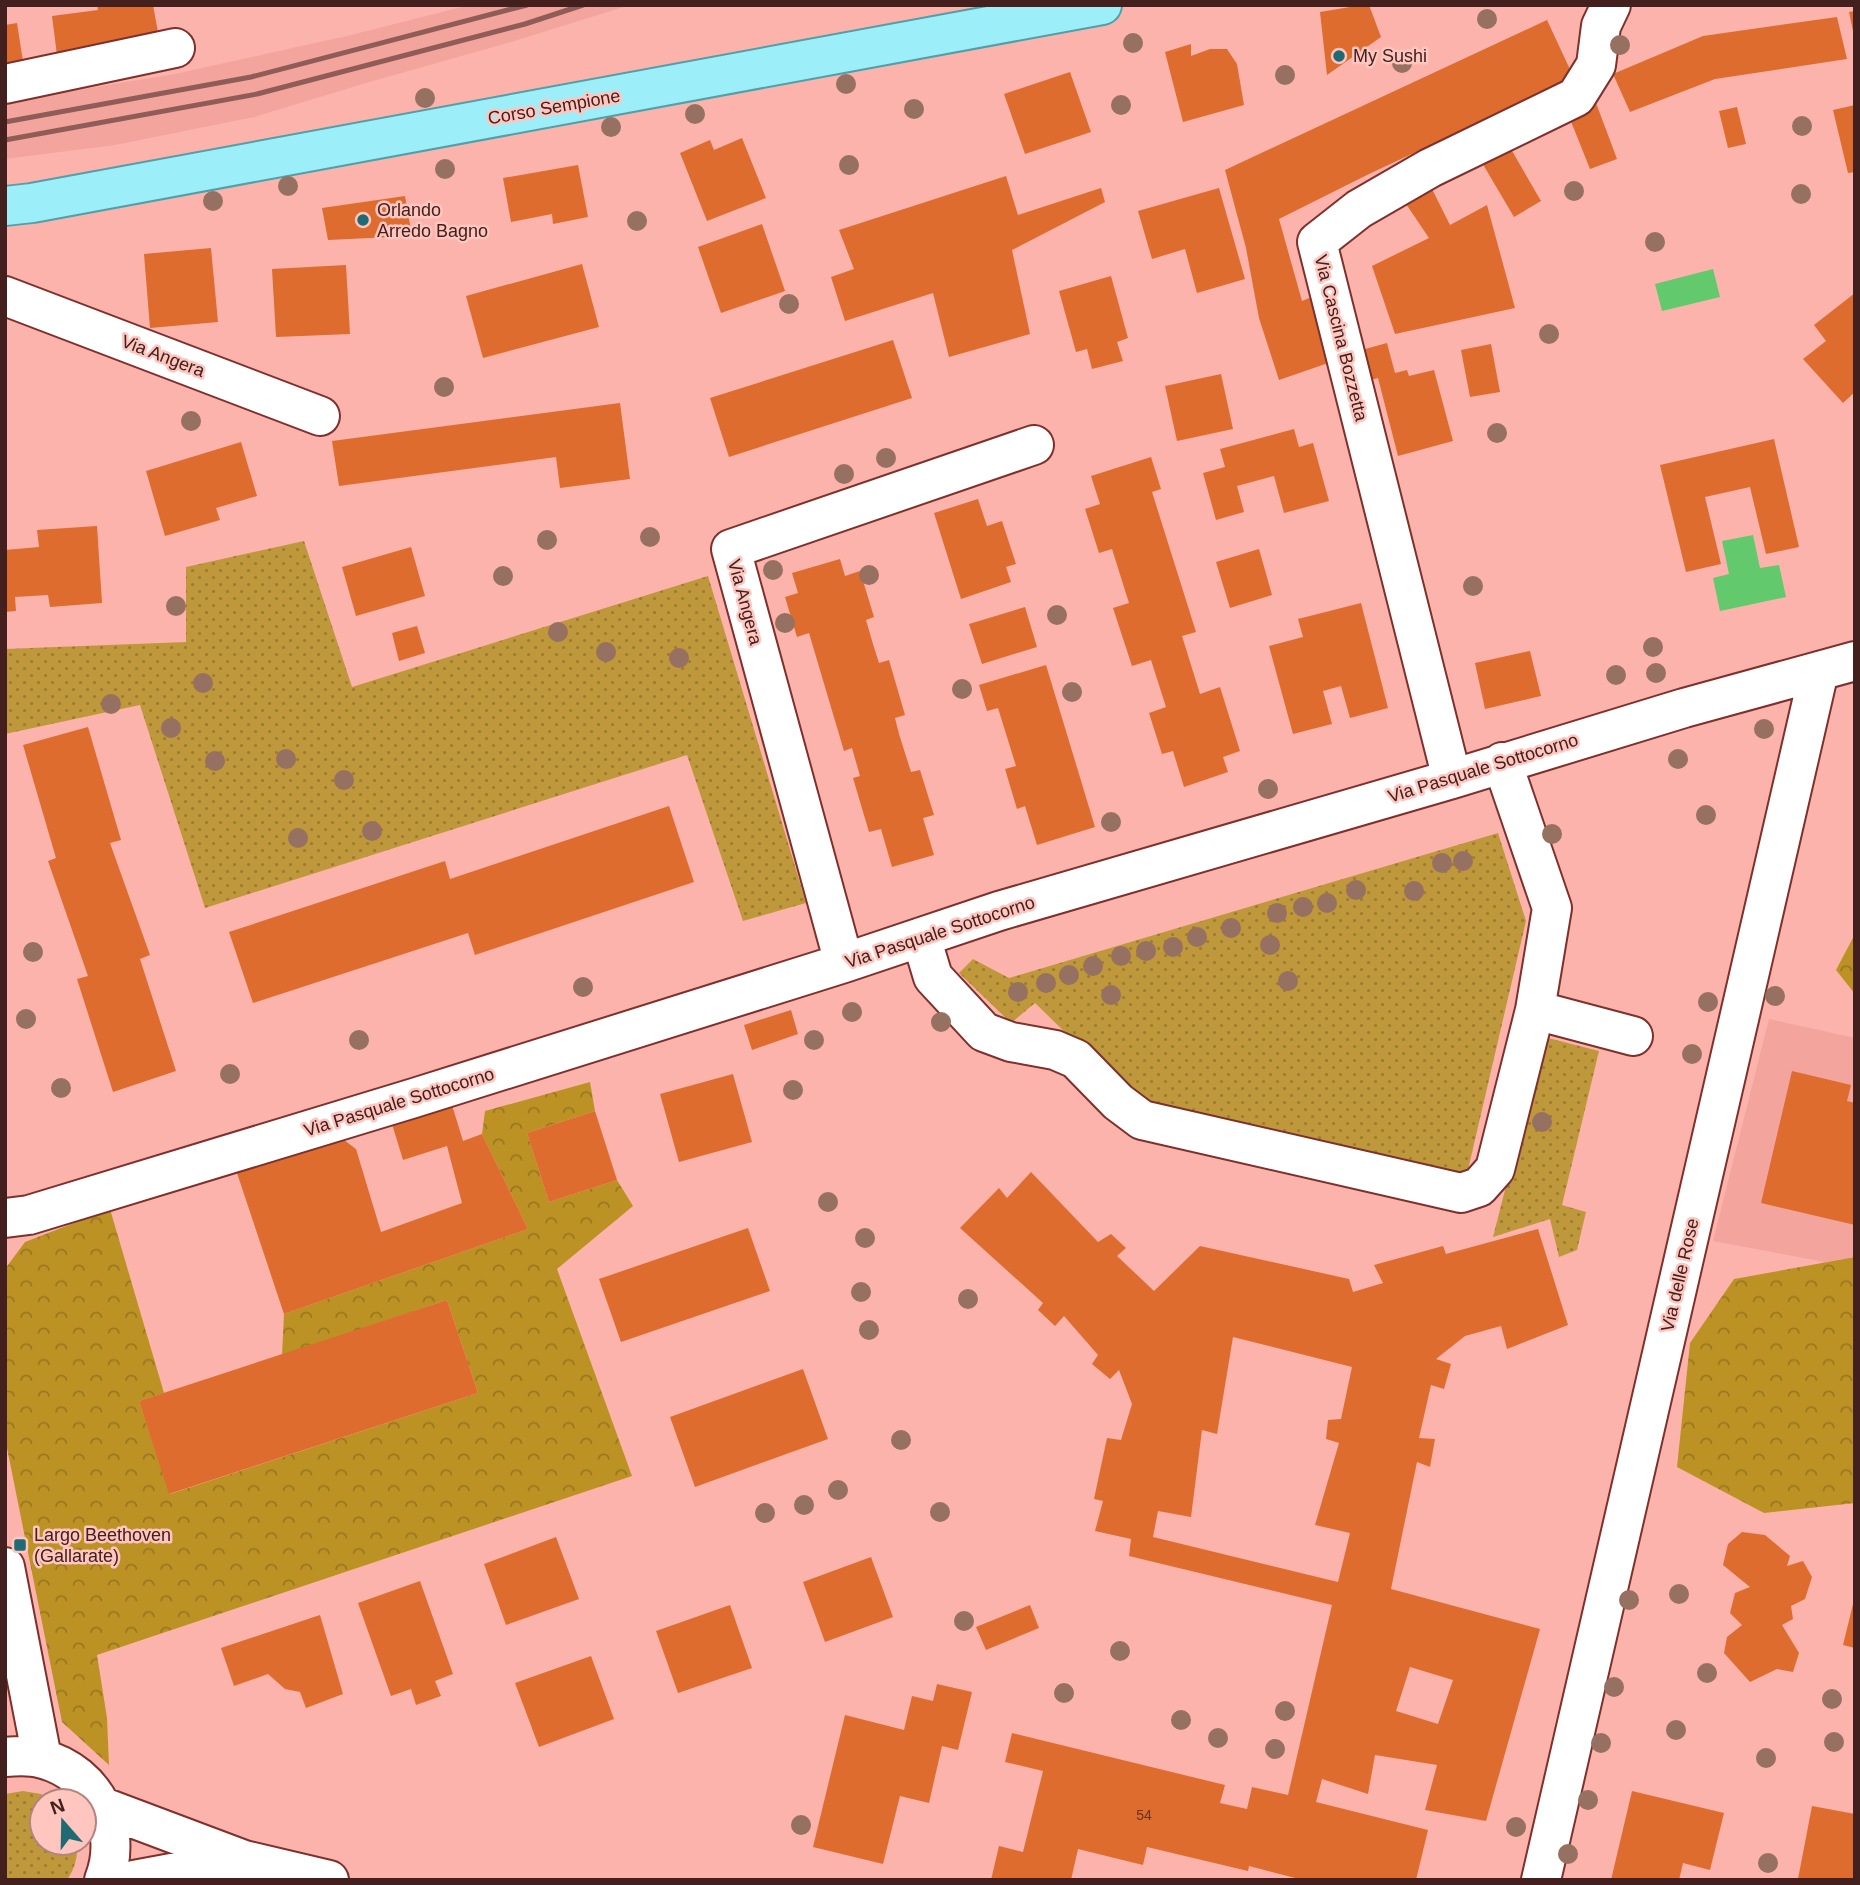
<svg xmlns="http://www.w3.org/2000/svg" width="1860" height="1885" viewBox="0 0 1860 1885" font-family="Helvetica,sans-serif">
<defs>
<pattern id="grass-dots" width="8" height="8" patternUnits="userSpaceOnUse" patternTransform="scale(1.75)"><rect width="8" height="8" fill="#bf983c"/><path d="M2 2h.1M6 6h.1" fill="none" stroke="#9d7c32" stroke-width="1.8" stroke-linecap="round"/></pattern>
<pattern id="forest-crowns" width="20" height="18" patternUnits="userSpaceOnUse" patternTransform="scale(1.75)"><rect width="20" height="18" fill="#bc9225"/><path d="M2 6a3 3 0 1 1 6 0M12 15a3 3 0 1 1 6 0" fill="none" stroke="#9a771f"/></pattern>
</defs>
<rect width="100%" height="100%" fill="#fcb3ab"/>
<path fill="#f3a49c" d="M 470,5 L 630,5 L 511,42 L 366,83 L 254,117 L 115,145 L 5,159 L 5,102 L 175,74 L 351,35 Z
M 1769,1019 L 1855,1038 L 1855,1257 L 1825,1262 L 1713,1241 Z"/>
<path fill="url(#grass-dots)" d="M 304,541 L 352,687 L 708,576 L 806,903 L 743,921 L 687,755 L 205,908 L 140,705 L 5,734 L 5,649 L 186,642 L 186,567 Z
M 1498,833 L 1526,921 L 1467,1174 L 1139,1104 L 1035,1003 L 1011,1023 L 959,973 L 973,959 L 1009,978 Z
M 1544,1037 L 1599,1051 L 1562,1205 L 1586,1212 L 1577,1250 L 1559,1257 L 1550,1219 L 1493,1237 Z
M 23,1791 L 41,1794 L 52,1801 L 42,1801 L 42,1843 L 77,1843 C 78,1857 75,1868 67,1880 L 5,1880 L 5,1794 Z"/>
<path fill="url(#forest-crowns)" d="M 1855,934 L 1855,994 L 1836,970 Z
M 590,1082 L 595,1111 L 527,1133 L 549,1202 L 617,1180 L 633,1206 L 557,1269 L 632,1476 L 97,1655 L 107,1718 L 109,1765 L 62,1722 L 5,1438 L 5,1269 L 25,1242 L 110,1209 L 164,1393 L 139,1401 L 170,1494 L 478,1393 L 447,1300 L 282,1355 L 284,1314 L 528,1229 L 482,1134 L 485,1111 Z
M 1855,1257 L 1855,1503 L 1764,1513 L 1677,1467 L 1690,1343 L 1734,1279 Z"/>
<path fill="#62c96d" d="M 1713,269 L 1720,297 L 1662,311 L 1655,284 Z
M 1753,535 L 1760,568 L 1779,565 L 1786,597 L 1720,611 L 1713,578 L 1729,574 L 1722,541 Z"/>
<path fill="#de6c2e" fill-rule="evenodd" d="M 97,5 L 153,5 L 160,43 L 58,63 L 52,16 L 98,10 Z
M 1362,5 L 1369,5 L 1381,37 L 1327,75 L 1320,12 Z
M 1855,11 L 1855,36 L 1854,36 L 1849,12 Z
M 1837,17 L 1847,59 L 1715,79 L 1630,112 L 1613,74 L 1703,36 Z
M 1547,20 L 1574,78 L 1369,174 L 1279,219 L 1302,301 L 1319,294 L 1334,361 L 1279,380 L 1259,318 L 1246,248 L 1225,170 Z
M 17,23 L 24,68 L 5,72 L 5,25 Z
M 1191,44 L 1191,56 L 1210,49 L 1227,49 L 1237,64 L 1244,105 L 1183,122 L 1165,52 Z
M 1070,72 L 1091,132 L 1025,154 L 1004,94 Z
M 1596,103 L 1617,159 L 1590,169 L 1568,114 Z
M 1855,105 L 1855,172 L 1848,173 L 1833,110 Z
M 1737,107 L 1746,144 L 1728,148 L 1719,111 Z
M 742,138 L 766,198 L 707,221 L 680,153 L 710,140 L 714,150 Z
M 1508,144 L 1541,201 L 1514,217 L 1481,161 Z
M 578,165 L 588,217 L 553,224 L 552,214 L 511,222 L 503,178 Z
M 1006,176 L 1018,215 L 1101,188 L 1105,202 L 1012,250 L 1030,334 L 949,357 L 933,293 L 845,321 L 831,277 L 854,269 L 839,230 Z
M 1428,181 L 1450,225 L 1487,205 L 1515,308 L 1395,334 L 1372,266 L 1429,238 L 1400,195 Z
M 1219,188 L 1245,279 L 1197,293 L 1185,249 L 1152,259 L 1138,211 Z
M 405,196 L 412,236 L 328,240 L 322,208 Z
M 762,224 L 785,291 L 721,313 L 698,247 Z
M 211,248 L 218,322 L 150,328 L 144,254 Z
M 582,264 L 599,327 L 483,358 L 466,296 Z
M 346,265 L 350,334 L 276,337 L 272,269 Z
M 1111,276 L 1128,338 L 1117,342 L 1123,361 L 1092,369 L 1087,349 L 1076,352 L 1059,291 Z
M 1855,293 L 1855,392 L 1843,403 L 1803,359 L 1826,341 L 1814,325 Z
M 893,340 L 912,398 L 729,457 L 710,398 Z
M 1387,343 L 1395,373 L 1407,370 L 1409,376 L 1434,370 L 1453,441 L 1398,456 L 1378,378 L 1367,381 L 1358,351 Z
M 1491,344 L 1500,392 L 1470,397 L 1461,350 Z
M 1221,374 L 1233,429 L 1177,441 L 1165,386 Z
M 620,403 L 630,479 L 560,488 L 556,457 L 339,486 L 332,441 Z
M 1294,429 L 1299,447 L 1313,443 L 1329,501 L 1284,513 L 1274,476 L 1237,486 L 1244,512 L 1216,520 L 1203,473 L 1225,467 L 1220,449 Z
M 1774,439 L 1799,547 L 1766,554 L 1750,487 L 1705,497 L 1721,564 L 1686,572 L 1660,465 Z
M 241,442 L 257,496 L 216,508 L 220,520 L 165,536 L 146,471 Z
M 1151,457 L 1161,489 L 1152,492 L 1196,632 L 1182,636 L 1200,694 L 1220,687 L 1240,751 L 1223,757 L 1228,772 L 1184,787 L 1173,751 L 1162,754 L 1149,713 L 1166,707 L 1151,660 L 1132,666 L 1113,608 L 1129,603 L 1112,549 L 1099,553 L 1085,509 L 1100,504 L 1091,476 Z
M 978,499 L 987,526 L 1002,521 L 1016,564 L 1006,567 L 1011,582 L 961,599 L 934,513 Z
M 97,526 L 102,603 L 50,607 L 48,595 L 15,597 L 16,611 L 5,612 L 5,550 L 39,547 L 37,530 Z
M 411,547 L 425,596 L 356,616 L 342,567 Z
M 1259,549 L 1272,595 L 1230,608 L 1216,562 Z
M 840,559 L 845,576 L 860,571 L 874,617 L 866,620 L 873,644 L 879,663 L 889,660 L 905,715 L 895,718 L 899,734 L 911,772 L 920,770 L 934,815 L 923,818 L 934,855 L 892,867 L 881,829 L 869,832 L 853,778 L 860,776 L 852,748 L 844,751 L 809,633 L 797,637 L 785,597 L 798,593 L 792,573 Z
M 1361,603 L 1388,708 L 1350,718 L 1341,686 L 1323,691 L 1332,724 L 1293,734 L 1269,646 L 1303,637 L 1298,619 Z
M 1025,607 L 1037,647 L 982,664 L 969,624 Z
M 417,626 L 425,653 L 399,661 L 392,633 Z
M 1530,651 L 1541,696 L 1485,709 L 1475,663 Z
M 1046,665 L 1095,827 L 1037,845 L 1025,806 L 1017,809 L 1005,769 L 1016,766 L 998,708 L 987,711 L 979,685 Z
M 88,727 L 121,840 L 110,843 L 150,955 L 140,959 L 176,1071 L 113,1092 L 77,979 L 88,976 L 48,861 L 56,858 L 23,745 Z
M 669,806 L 694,882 L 475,955 L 468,933 L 253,1003 L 229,932 L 445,861 L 450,879 Z
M 791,1010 L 798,1034 L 752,1050 L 744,1025 Z
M 1792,1071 L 1851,1085 L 1847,1101 L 1855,1103 L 1855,1225 L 1761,1203 Z
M 733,1074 L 752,1142 L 679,1162 L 660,1094 Z
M 452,1105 L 463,1141 L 482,1134 L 528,1229 L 284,1314 L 236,1170 L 340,1137 L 356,1149 L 381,1232 L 462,1203 L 447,1146 L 403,1160 L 392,1124 Z
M 595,1111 L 617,1180 L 549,1202 L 527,1133 Z
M 1031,1172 L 1098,1242 L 1111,1234 L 1126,1248 L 1117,1256 L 1154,1291 L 1200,1246 L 1349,1279 L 1353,1292 L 1383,1283 L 1374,1265 L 1443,1246 L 1446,1254 L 1538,1229 L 1568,1325 L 1507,1349 L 1501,1326 L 1465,1336 L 1436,1359 L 1451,1364 L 1444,1389 L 1431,1385 L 1419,1438 L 1435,1439 L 1430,1467 L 1417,1462 L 1391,1589 L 1540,1629 L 1486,1821 L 1425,1810 L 1437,1765 L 1375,1755 L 1368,1794 L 1322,1779 L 1316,1802 L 1428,1830 L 1416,1880 L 1303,1880 L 1249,1866 L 1248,1871 L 1147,1847 L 1143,1865 L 1078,1849 L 1071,1880 L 991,1880 L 999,1846 L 1023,1852 L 1043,1771 L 1005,1762 L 1012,1733 L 1225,1785 L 1220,1803 L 1247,1809 L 1252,1787 L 1288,1795 L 1332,1605 L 1129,1556 L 1131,1539 L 1095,1531 L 1103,1501 L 1094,1499 L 1107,1438 L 1121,1440 L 1132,1404 L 1119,1370 L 1110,1379 L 1092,1364 L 1098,1355 L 1064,1316 L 1055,1326 L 1038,1310 L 1043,1303 L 960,1228 L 999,1188 L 1007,1198 ZM 1233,1337 L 1352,1367 L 1341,1419 L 1328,1420 L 1326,1439 L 1339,1443 L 1315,1525 L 1350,1533 L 1338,1582 L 1153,1537 L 1158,1511 L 1191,1517 L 1202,1430 L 1217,1434 ZM 1410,1667 L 1453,1680 L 1438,1724 L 1396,1711 Z
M 748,1228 L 770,1291 L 621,1342 L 599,1279 Z
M 447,1300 L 478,1393 L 169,1494 L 139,1401 Z
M 803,1369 L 828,1439 L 695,1487 L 670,1417 Z
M 1742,1532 L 1765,1535 L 1790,1556 L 1787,1566 L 1803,1561 L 1812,1577 L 1805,1599 L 1791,1606 L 1793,1619 L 1782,1625 L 1799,1653 L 1793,1672 L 1777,1669 L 1750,1682 L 1724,1653 L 1727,1637 L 1742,1625 L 1730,1613 L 1735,1593 L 1750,1587 L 1723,1565 L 1728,1544 Z
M 556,1537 L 579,1599 L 506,1625 L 484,1564 Z
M 871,1557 L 893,1617 L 825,1642 L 803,1582 Z
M 420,1581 L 453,1674 L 435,1681 L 441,1696 L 416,1705 L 411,1689 L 391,1696 L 358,1603 Z
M 1854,1600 L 1855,1601 L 1855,1648 L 1843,1645 Z
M 730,1605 L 752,1668 L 678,1693 L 656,1631 Z
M 1030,1605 L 1039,1628 L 986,1650 L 976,1627 Z
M 320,1615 L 343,1694 L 306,1708 L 300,1692 L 285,1689 L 268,1674 L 234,1686 L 221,1648 Z
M 591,1656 L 614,1719 L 539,1747 L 515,1683 Z
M 937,1684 L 972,1692 L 958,1750 L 942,1746 L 929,1803 L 900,1796 L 883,1864 L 813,1847 L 845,1715 L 904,1730 L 912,1696 L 933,1701 Z
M 1632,1791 L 1724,1813 L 1710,1870 L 1683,1863 L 1679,1880 L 1611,1880 Z
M 1812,1806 L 1855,1814 L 1855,1880 L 1798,1879 Z"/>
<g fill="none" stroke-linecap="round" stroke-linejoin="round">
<g stroke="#7e302c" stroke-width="42">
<path id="minor" d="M 5,84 L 175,48
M 5,296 L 320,416
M 1452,779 L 1317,242 L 1359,209 L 1430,168 L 1576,97 L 1596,65 L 1601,26 L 1611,5
M 921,937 L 933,977 L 984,1032 L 1011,1042 L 1055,1050 L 1076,1059 L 1118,1102 L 1142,1120 L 1461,1193 L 1479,1187 L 1495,1169 L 1535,1010 L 1552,908 L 1502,762
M 844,963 L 731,549 L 1034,445
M 1535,1010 L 1633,1036
M 5,1218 L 29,1215 L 414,1098 L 844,963 L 999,911 L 1452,779 L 1684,708 L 1855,661
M 5,1567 L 42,1758
M 5,1757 C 18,1756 31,1755 43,1759 C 96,1773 124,1830 104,1880
M 103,1807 L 244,1860 L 329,1880
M 134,1880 L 242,1860
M 1541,1880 L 1819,671"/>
</g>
<g stroke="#529fa8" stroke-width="42">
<path id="major" d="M 5,206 L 32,203 L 1102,5"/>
</g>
<use href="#minor" stroke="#fff" stroke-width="38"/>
<use href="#major" stroke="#9ceef8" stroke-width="38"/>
<path stroke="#8f5c57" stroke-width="5" d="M 5,122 L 251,77 L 527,5
M 5,140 L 257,94 L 525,24 L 583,5"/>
</g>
<g fill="#967060">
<circle cx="1487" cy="19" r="10"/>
<circle cx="1133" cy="43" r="10"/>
<circle cx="1620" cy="45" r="10"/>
<circle cx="1402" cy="63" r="10"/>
<circle cx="1285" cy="75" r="10"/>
<circle cx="846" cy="84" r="10"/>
<circle cx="425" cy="98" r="10"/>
<circle cx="1121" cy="105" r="10"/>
<circle cx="914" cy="109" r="10"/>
<circle cx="695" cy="114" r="10"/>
<circle cx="1802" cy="126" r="10"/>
<circle cx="611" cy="127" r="10"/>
<circle cx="849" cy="165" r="10"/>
<circle cx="445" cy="169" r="10"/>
<circle cx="288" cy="186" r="10"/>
<circle cx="1574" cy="191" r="10"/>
<circle cx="1801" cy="194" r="10"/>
<circle cx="213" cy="201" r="10"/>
<circle cx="637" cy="221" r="10"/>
<circle cx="1655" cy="242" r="10"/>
<circle cx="789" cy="304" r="10"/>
<circle cx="1549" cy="334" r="10"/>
<circle cx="444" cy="387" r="10"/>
<circle cx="191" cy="421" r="10"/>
<circle cx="1497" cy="433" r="10"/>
<circle cx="886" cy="458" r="10"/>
<circle cx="844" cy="474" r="10"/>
<circle cx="650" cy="537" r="10"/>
<circle cx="547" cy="540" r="10"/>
<circle cx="773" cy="570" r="10"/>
<circle cx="869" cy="575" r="10"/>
<circle cx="503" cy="576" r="10"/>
<circle cx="1473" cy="586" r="10"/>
<circle cx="176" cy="606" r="10"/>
<circle cx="1057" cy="615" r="10"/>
<circle cx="785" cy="623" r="10"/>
<circle cx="558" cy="632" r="10"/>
<circle cx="1653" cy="647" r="10"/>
<circle cx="606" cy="652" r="10"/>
<circle cx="679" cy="658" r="10"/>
<circle cx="1656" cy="673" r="10"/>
<circle cx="1616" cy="675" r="10"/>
<circle cx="203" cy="683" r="10"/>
<circle cx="962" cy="689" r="10"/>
<circle cx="1072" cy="692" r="10"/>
<circle cx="111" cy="704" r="10"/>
<circle cx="171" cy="728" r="10"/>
<circle cx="1764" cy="729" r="10"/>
<circle cx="286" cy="759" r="10"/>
<circle cx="1678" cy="759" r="10"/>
<circle cx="215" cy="761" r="10"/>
<circle cx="344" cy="780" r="10"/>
<circle cx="1268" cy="789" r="10"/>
<circle cx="1706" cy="815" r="10"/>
<circle cx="1111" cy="822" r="10"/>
<circle cx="372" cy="831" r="10"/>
<circle cx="1552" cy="834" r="10"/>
<circle cx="298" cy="838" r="10"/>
<circle cx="1463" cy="861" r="10"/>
<circle cx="1442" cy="863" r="10"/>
<circle cx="1356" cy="890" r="10"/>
<circle cx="1414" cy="891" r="10"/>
<circle cx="1327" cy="903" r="10"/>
<circle cx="1303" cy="907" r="10"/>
<circle cx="1277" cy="913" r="10"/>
<circle cx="1231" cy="928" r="10"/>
<circle cx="1197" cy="937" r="10"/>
<circle cx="1270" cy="945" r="10"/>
<circle cx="1173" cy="947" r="10"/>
<circle cx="1146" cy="951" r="10"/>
<circle cx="33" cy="952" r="10"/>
<circle cx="1121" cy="956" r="10"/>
<circle cx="1093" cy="966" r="10"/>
<circle cx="1069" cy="975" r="10"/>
<circle cx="1288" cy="981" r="10"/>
<circle cx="1046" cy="983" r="10"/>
<circle cx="583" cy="987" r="10"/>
<circle cx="1018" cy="992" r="10"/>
<circle cx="1111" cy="995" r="10"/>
<circle cx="1775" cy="996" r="10"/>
<circle cx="1708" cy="1002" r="10"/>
<circle cx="852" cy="1012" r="10"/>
<circle cx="26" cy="1019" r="10"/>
<circle cx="941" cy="1022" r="10"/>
<circle cx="359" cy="1040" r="10"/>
<circle cx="814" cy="1040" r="10"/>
<circle cx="1692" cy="1054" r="10"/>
<circle cx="230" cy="1074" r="10"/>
<circle cx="61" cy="1088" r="10"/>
<circle cx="793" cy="1090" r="10"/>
<circle cx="1542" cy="1122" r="10"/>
<circle cx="828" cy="1202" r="10"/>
<circle cx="865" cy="1238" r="10"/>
<circle cx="861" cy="1292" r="10"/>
<circle cx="968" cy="1299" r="10"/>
<circle cx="869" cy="1330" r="10"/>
<circle cx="901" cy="1440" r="10"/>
<circle cx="838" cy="1490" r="10"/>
<circle cx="804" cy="1505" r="10"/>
<circle cx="940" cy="1512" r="10"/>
<circle cx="765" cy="1513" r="10"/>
<circle cx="1679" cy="1594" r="10"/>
<circle cx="1629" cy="1600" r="10"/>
<circle cx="964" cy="1621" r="10"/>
<circle cx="1120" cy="1651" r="10"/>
<circle cx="1707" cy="1673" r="10"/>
<circle cx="1614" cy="1687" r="10"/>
<circle cx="1064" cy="1693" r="10"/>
<circle cx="1832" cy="1699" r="10"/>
<circle cx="1285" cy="1711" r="10"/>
<circle cx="1181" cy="1720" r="10"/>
<circle cx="1676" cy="1730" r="10"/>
<circle cx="1218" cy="1738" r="10"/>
<circle cx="1834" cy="1742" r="10"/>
<circle cx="1601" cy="1743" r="10"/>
<circle cx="1275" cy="1749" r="10"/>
<circle cx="1766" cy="1758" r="10"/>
<circle cx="1588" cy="1800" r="10"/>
<circle cx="801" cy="1825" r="10"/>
<circle cx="1516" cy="1827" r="10"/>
<circle cx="1568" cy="1854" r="10"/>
<circle cx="1768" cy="1863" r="10"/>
</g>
<g fill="#206b73" stroke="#fec6bf" stroke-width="2.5">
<circle cx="1339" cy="56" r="7"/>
<circle cx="363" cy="220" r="7"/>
<rect x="13" y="1538" width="14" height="14" rx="3.5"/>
</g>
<g text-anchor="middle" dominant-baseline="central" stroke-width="5" stroke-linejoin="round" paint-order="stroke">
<g font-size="14" fill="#6a3321">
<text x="1144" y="1815">54</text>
</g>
<g font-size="18" fill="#43201d" stroke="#fec6bf" text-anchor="start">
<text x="1353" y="56">My Sushi</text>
<text x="377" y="210">Orlando<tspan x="377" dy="21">Arredo Bagno</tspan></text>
<text x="34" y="1535">Largo Beethoven<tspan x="34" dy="21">(Gallarate)</tspan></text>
</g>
<g font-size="18" fill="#43201d" stroke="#fec6bf">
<text transform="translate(554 107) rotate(-10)">Corso Sempione</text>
<text transform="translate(1341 338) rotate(76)">Via Cascina Bozzetta</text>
<text transform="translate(163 356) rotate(21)">Via Angera</text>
<text transform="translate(745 602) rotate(75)">Via Angera</text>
<text transform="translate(1483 768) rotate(-17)">Via Pasquale Sottocorno</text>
<text transform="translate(940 932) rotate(-18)">Via Pasquale Sottocorno</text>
<text transform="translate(399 1102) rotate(-17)">Via Pasquale Sottocorno</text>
<text transform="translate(1680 1275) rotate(-77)">Via delle Rose</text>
</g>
</g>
<rect width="1860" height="1885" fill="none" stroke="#43201d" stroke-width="14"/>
<g transform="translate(63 1822) rotate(340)"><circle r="33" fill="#fec6bf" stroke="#b3847e" stroke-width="2"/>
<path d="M0-5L12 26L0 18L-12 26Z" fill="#206b73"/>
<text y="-10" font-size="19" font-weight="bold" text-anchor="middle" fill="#43201d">N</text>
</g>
</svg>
